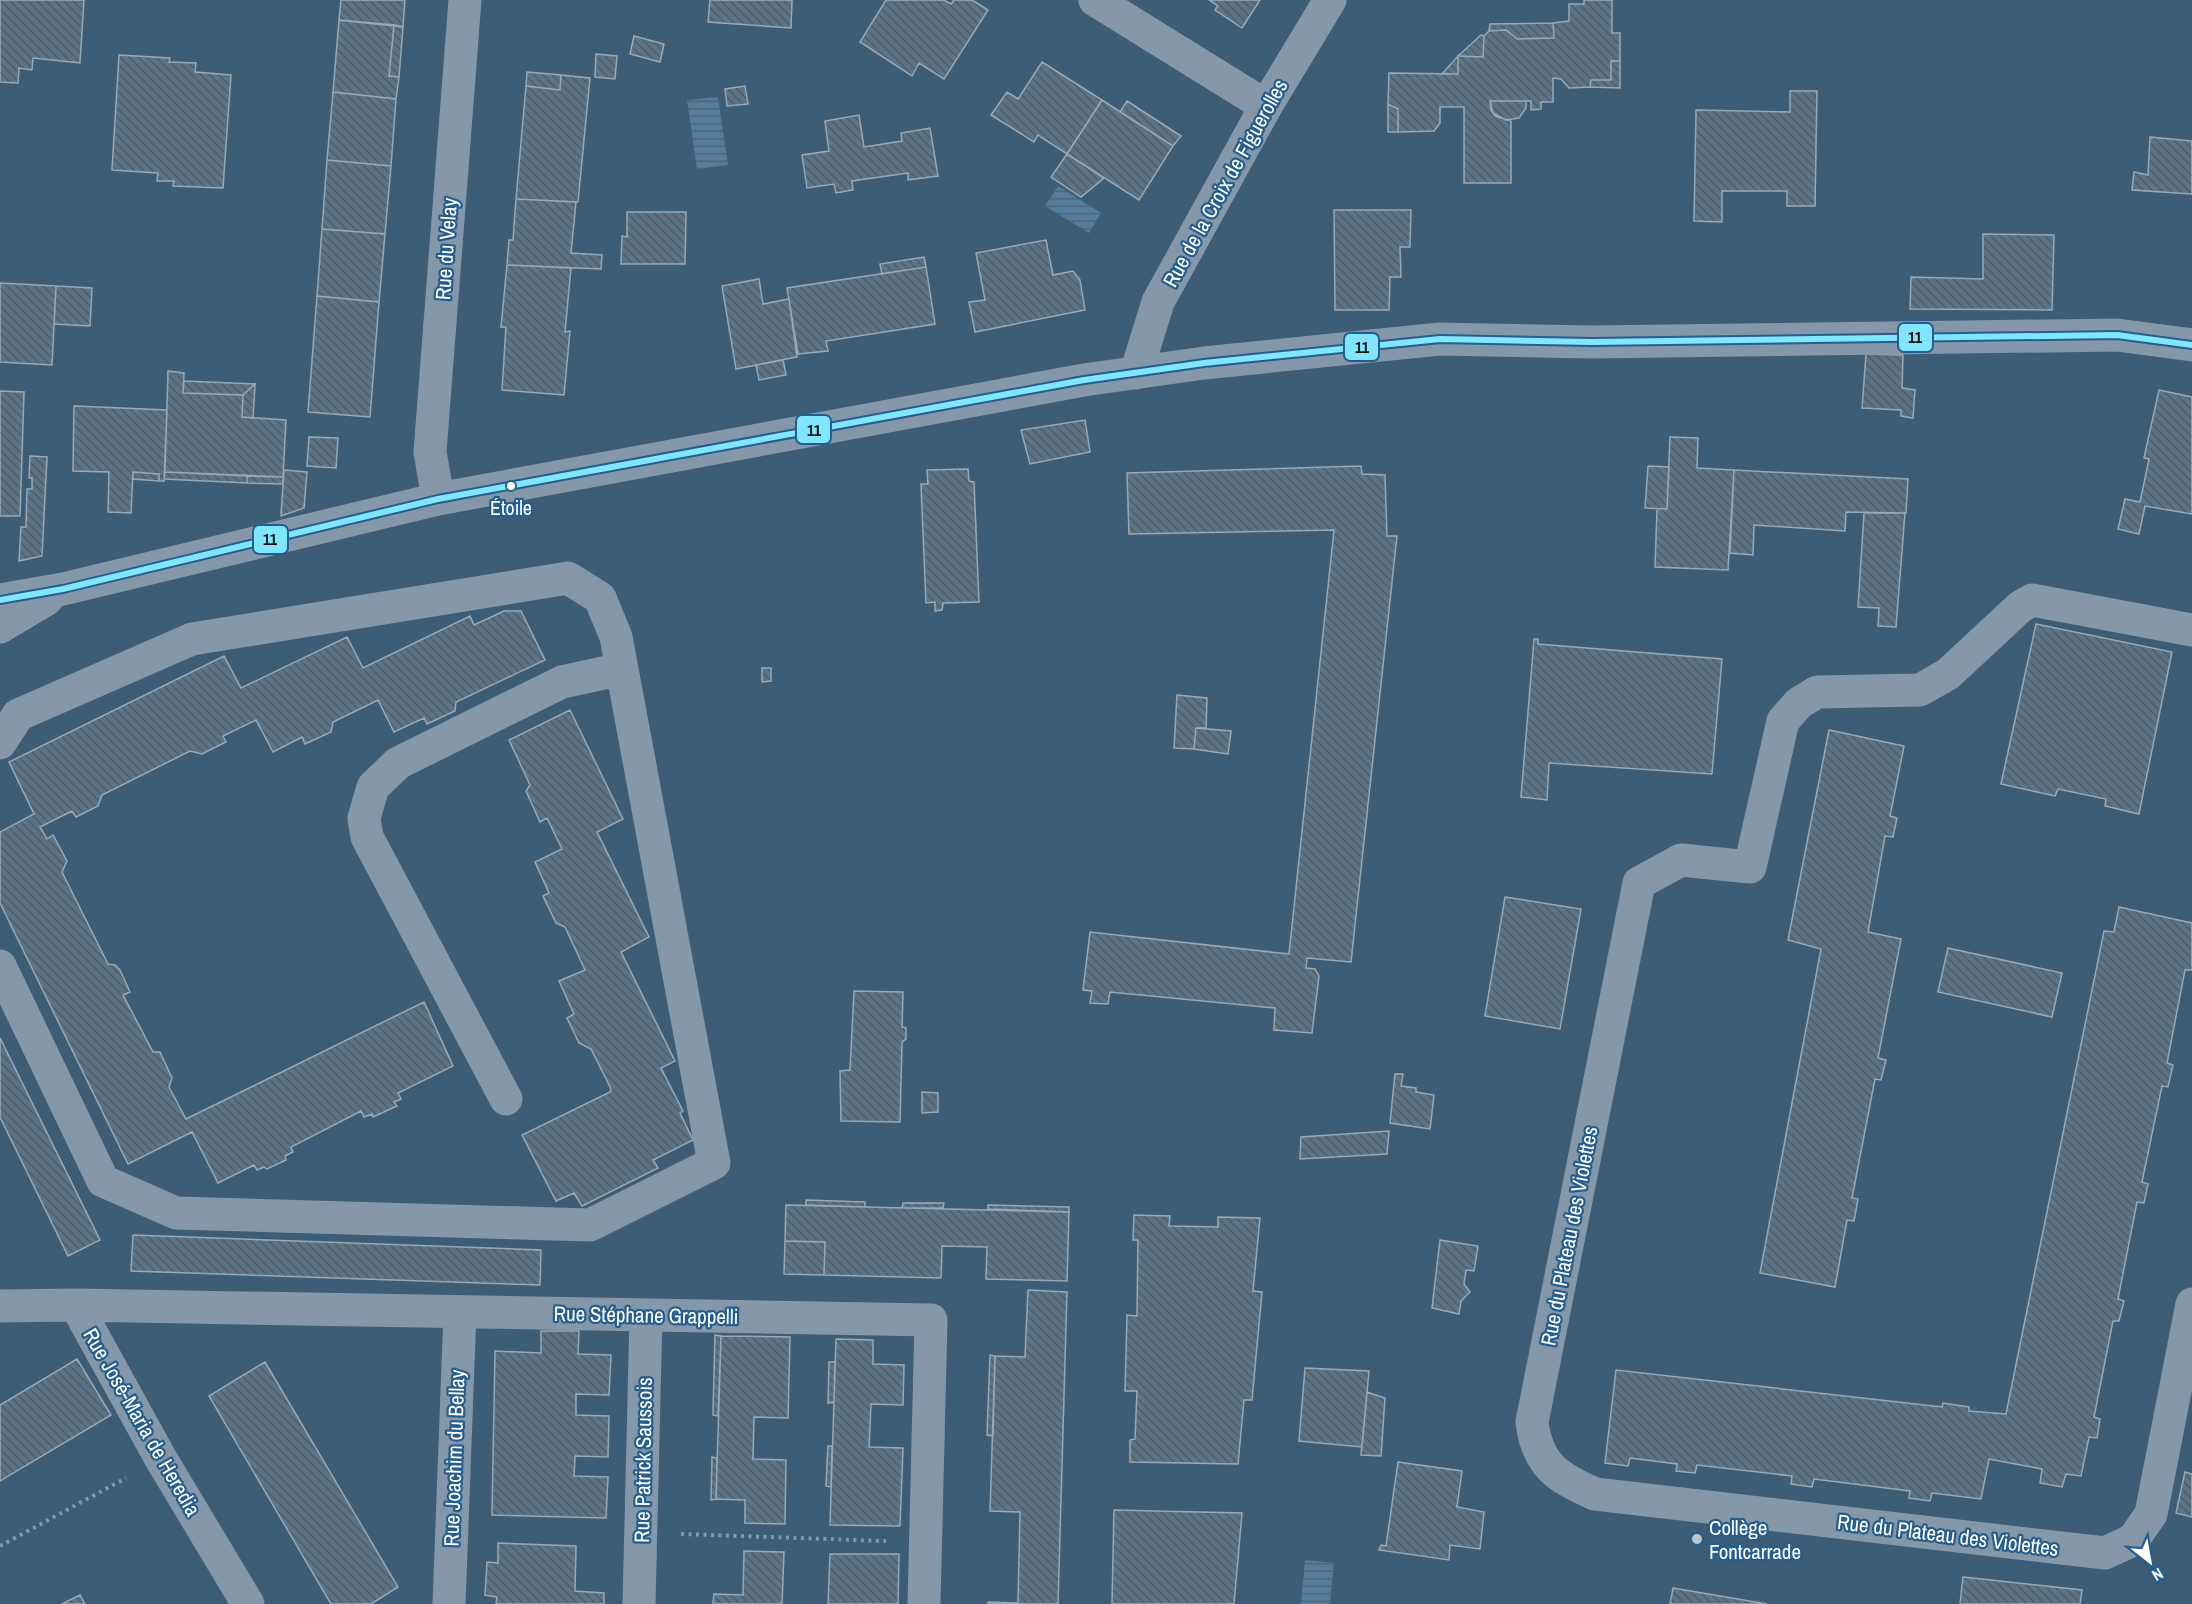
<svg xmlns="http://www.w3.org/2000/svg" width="2192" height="1604" viewBox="0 0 2192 1604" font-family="'Archivo Narrow',sans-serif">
<defs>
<pattern id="water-rules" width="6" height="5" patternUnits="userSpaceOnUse" patternTransform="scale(1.5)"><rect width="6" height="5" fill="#567c9b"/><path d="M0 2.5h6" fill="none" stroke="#516474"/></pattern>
<pattern id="building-back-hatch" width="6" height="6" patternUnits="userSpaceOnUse" patternTransform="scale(1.5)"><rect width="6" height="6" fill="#5a7386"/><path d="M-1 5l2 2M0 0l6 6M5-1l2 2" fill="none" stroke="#525c63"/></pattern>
</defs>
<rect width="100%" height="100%" fill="#3d5c75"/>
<path fill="url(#water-rules)" d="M 718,97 L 728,165 L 697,169 L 687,100 Z
M 1058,186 L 1101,213 L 1089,233 L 1045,206 Z
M 1305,1560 L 1334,1563 L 1330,1604 L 1301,1604 Z"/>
<path fill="url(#building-back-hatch)" stroke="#98aab8" stroke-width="1.5" d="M 0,0 L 84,0 L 80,63 L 33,58 L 32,70 L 19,68 L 18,83 L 0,82 Z
M 341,0 L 405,0 L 403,27 L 339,20 Z
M 710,0 L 792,0 L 791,28 L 708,22 Z
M 886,0 L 944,0 L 951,4 L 954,0 L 972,0 L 988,10 L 944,79 L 919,63 L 912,76 L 860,42 Z
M 1209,0 L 1260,0 L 1242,28 L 1215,10 L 1218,6 Z
M 1584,0 L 1612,0 L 1612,33 L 1620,33 L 1620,61 L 1611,61 L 1611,80 L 1591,80 L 1590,87 L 1569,88 L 1561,79 L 1553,78 L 1553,102 L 1541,102 L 1541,109 L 1531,110 L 1531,101 L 1490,101 L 1491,110 L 1495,116 L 1511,121 L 1511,183 L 1464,183 L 1464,107 L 1440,107 L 1440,123 L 1434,131 L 1398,132 L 1398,109 L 1388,104 L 1389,73 L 1458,74 L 1458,56 L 1483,57 L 1484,36 L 1489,31 L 1506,30 L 1517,39 L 1554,38 L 1553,23 L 1569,21 L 1569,4 L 1584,4 Z
M 339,20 L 394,25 L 389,76 L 399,77 L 396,99 L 333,92 Z
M 1553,23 L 1554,38 L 1517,39 L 1506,30 L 1489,31 L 1490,24 Z
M 394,25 L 403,27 L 399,77 L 389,76 Z
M 1481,35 L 1484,36 L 1483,57 L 1458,56 Z
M 634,36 L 664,44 L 660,62 L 630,54 Z
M 596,54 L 617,56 L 615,79 L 595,77 Z
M 119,55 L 170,58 L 169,62 L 196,63 L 195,72 L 231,75 L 223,188 L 173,186 L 174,181 L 157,181 L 158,173 L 112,170 Z
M 1458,56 L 1458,74 L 1442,74 Z
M 1611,61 L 1620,61 L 1620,88 L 1590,87 L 1591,80 L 1611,80 Z
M 1042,62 L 1102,100 L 1067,154 L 1038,135 L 1034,142 L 991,115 L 1007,92 L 1018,99 Z
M 527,72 L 561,75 L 560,90 L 526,86 Z
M 561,75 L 590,78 L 578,202 L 516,199 L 526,86 L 560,90 Z
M 745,86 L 748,104 L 727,106 L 725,89 Z
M 1790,91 L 1817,91 L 1815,206 L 1787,206 L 1787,191 L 1722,191 L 1722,222 L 1694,221 L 1696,110 L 1790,112 Z
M 333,92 L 396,99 L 391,166 L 327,160 Z
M 1102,100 L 1173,146 L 1139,200 L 1067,154 Z
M 1127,101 L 1181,136 L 1173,146 L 1120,112 Z
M 1490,101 L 1526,101 L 1526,108 L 1519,118 L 1506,120 L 1493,113 Z
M 1388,104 L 1398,109 L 1398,132 L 1388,132 Z
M 859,115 L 864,147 L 902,141 L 901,133 L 930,128 L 938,176 L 908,180 L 908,173 L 852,181 L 853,190 L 836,193 L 834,184 L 807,188 L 802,155 L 829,151 L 825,121 Z
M 2150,137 L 2192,141 L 2192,194 L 2132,190 L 2134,172 L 2148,175 Z
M 1067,154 L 1104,178 L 1081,197 L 1051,177 Z
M 327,160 L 391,166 L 385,234 L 322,229 Z
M 516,199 L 576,202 L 571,253 L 602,255 L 601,269 L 507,265 L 509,240 L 513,240 Z
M 1334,210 L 1411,210 L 1410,247 L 1400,247 L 1401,277 L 1390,277 L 1389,310 L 1335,310 Z
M 627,212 L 686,212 L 685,264 L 621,264 L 622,236 L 627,237 Z
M 322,229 L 385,234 L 379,302 L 317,296 Z
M 1983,234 L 2054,235 L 2052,310 L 1910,309 L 1911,277 L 1983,279 Z
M 1046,240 L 1053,275 L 1073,271 L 1080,280 L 1085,310 L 975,332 L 969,302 L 985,300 L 976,253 Z
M 924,257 L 926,267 L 882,274 L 880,264 Z
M 507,265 L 571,268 L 565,332 L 570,331 L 564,395 L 502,390 L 506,327 L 501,327 Z
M 926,267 L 935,324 L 826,341 L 828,351 L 798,354 L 787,288 Z
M 759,279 L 763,304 L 789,299 L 797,357 L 736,369 L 722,286 Z
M 0,283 L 56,286 L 52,365 L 0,362 Z
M 56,286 L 92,288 L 90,326 L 54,324 Z
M 317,296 L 379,302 L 370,417 L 308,412 Z
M 1866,354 L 1903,355 L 1902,388 L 1915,390 L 1913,418 L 1901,416 L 1901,410 L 1862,408 Z
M 783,360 L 786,375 L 759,380 L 756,365 Z
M 168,371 L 184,373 L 183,393 L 243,395 L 242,417 L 286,420 L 283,477 L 165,472 Z
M 184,381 L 255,384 L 243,395 L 183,393 Z
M 255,384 L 253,418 L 242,417 L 243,395 Z
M 2159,390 L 2192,397 L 2192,514 L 2145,506 L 2139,534 L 2118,529 L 2125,499 L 2140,502 L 2149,459 L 2144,458 Z
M 0,391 L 24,392 L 20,516 L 0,516 Z
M 74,406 L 167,410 L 164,481 L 159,481 L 159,474 L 133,472 L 131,513 L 108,512 L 109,472 L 73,471 Z
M 1085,420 L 1090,452 L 1030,464 L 1021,430 Z
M 309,437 L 338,438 L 336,468 L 307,466 Z
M 1670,437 L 1698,438 L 1697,468 L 1734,470 L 1728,570 L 1655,567 L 1657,509 L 1667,509 Z
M 30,456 L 47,457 L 42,556 L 19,561 L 21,527 L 26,527 L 27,489 L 32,489 L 32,478 L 29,478 Z
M 1361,466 L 1362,474 L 1385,475 L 1387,536 L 1397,536 L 1351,962 L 1307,958 L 1306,968 L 1315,969 L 1319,976 L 1312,1033 L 1274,1030 L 1275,1008 L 1110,992 L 1108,1004 L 1090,1003 L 1092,991 L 1083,990 L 1090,932 L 1289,954 L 1334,530 L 1129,534 L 1127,473 Z
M 1648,466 L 1669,467 L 1667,509 L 1645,508 Z
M 968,469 L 969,481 L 974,482 L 979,602 L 943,603 L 942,610 L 935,611 L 935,602 L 926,603 L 921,484 L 928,484 L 927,470 Z
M 284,470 L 307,472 L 304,508 L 281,516 Z
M 1734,470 L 1908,479 L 1906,513 L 1846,512 L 1845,531 L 1754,525 L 1753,555 L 1730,553 Z
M 133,472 L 159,474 L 159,481 L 133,479 Z
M 165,472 L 247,476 L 247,483 L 164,479 Z
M 247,476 L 283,477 L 283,484 L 247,483 Z
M 1864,513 L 1905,513 L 1896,627 L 1878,626 L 1879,608 L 1858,607 Z
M 504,611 L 521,611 L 545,660 L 456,702 L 455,711 L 427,724 L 424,718 L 394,732 L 378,700 L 333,722 L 331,732 L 305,744 L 302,737 L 273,752 L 256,720 L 223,736 L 226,742 L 202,754 L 190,751 L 102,795 L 98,806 L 76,817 L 72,811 L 40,827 L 47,839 L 53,835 L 67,861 L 62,872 L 108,964 L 115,965 L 120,970 L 130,992 L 123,995 L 153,1052 L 160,1052 L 172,1078 L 169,1087 L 186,1119 L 424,1002 L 453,1066 L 398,1093 L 401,1099 L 394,1102 L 397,1106 L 373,1117 L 372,1114 L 364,1117 L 361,1111 L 291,1147 L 293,1152 L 285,1156 L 286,1160 L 267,1169 L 264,1167 L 257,1170 L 254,1165 L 218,1183 L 192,1132 L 128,1164 L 0,903 L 0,832 L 34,814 L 9,762 L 224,656 L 241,688 L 347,637 L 363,668 L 470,616 L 474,625 Z
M 2036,624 L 2172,652 L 2139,814 L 2105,806 L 2106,799 L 2058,789 L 2055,796 L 2001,784 Z
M 1534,639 L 1538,639 L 1538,644 L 1722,659 L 1712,774 L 1549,763 L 1547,800 L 1521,797 Z
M 762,668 L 771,668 L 771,681 L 762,682 Z
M 1177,695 L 1207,698 L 1206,728 L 1196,728 L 1194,749 L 1174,748 Z
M 570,710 L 623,819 L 597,832 L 649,937 L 621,952 L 675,1061 L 661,1068 L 683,1111 L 680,1113 L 693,1140 L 653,1160 L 658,1168 L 582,1206 L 574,1193 L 556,1201 L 522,1135 L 610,1092 L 611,1089 L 591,1049 L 579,1043 L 567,1018 L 574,1014 L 559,981 L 585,970 L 565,927 L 556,923 L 543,896 L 549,893 L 535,862 L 562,849 L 547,818 L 540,822 L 526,791 L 530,785 L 509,740 Z
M 1196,728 L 1231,731 L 1228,754 L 1194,749 Z
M 1829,730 L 1904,746 L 1890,816 L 1897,818 L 1893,837 L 1885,836 L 1868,932 L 1901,939 L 1878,1058 L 1886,1060 L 1881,1080 L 1875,1079 L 1852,1198 L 1858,1199 L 1854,1221 L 1847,1220 L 1835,1287 L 1760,1273 L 1821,949 L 1788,940 Z
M 1505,897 L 1581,909 L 1560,1029 L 1485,1016 Z
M 2119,907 L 2192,923 L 2192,970 L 2185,970 L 2167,1063 L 2173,1065 L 2168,1087 L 2162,1086 L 2142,1182 L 2148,1184 L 2144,1203 L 2137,1202 L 2118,1299 L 2124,1301 L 2119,1321 L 2113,1321 L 2094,1417 L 2100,1419 L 2097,1438 L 2089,1437 L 2081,1476 L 2066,1474 L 2062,1487 L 2040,1483 L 2042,1469 L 1989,1459 L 1981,1499 L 1932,1493 L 1930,1501 L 1909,1498 L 1910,1491 L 1814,1479 L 1812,1487 L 1791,1484 L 1792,1476 L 1697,1465 L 1695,1473 L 1676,1471 L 1677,1464 L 1630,1458 L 1628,1466 L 1605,1463 L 1616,1370 L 1942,1407 L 1943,1403 L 1969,1407 L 1969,1411 L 2006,1414 L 2104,931 L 2114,932 Z
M 1948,948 L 2062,973 L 2052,1017 L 1938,992 Z
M 854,991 L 903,992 L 902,1027 L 906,1028 L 906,1039 L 902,1042 L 900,1122 L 841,1121 L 840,1071 L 850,1070 Z
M 0,1038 L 100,1240 L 68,1256 L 0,1117 Z
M 1395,1074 L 1403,1074 L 1401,1086 L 1416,1088 L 1416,1092 L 1434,1095 L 1430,1129 L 1390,1123 Z
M 922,1092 L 938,1093 L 938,1112 L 922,1113 Z
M 1389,1131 L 1387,1154 L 1300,1159 L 1301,1137 Z
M 806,1200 L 865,1202 L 865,1207 L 806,1205 Z
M 903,1203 L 944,1203 L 943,1208 L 902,1208 Z
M 786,1205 L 1069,1212 L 1067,1281 L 986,1279 L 987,1247 L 942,1246 L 941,1278 L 824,1275 L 825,1242 L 785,1241 Z
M 988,1205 L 1069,1207 L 1069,1212 L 988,1209 Z
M 1134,1215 L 1170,1216 L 1169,1226 L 1218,1227 L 1218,1217 L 1260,1218 L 1253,1291 L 1262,1292 L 1252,1400 L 1244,1400 L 1238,1464 L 1130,1462 L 1130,1440 L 1135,1439 L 1137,1391 L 1125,1391 L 1127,1315 L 1137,1316 L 1138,1240 L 1133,1240 Z
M 133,1235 L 541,1250 L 540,1285 L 131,1271 Z
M 1440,1240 L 1478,1246 L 1474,1271 L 1466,1270 L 1464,1284 L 1470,1292 L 1461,1301 L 1459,1314 L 1432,1308 Z
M 785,1241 L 825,1242 L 824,1275 L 784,1274 Z
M 1028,1290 L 1067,1292 L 1058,1604 L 988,1604 L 988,1602 L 1018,1603 L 1020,1512 L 990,1511 L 995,1356 L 1025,1357 Z
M 541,1331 L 579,1331 L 578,1354 L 611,1355 L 609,1395 L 576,1394 L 576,1415 L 609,1416 L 608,1457 L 575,1456 L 574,1476 L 608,1477 L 606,1518 L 492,1515 L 495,1351 L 541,1353 Z
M 715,1335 L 721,1336 L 718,1416 L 713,1415 Z
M 721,1336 L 790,1337 L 788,1418 L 754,1417 L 753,1459 L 786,1460 L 785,1524 L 745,1523 L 745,1500 L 716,1499 Z
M 836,1339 L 873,1340 L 873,1364 L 904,1365 L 903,1405 L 871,1404 L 869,1447 L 903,1448 L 900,1526 L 830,1525 Z
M 990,1355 L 995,1356 L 993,1436 L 987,1435 Z
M 77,1359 L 111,1415 L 0,1481 L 0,1405 Z
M 265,1362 L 398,1587 L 371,1604 L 331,1604 L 209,1396 Z
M 829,1362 L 835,1362 L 834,1402 L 828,1403 Z
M 1305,1368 L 1369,1371 L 1362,1447 L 1299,1441 Z
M 1367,1392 L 1385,1398 L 1381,1456 L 1361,1455 Z
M 828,1446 L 832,1446 L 831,1487 L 826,1486 Z
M 712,1457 L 717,1458 L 716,1499 L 711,1500 Z
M 1398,1462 L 1462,1471 L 1457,1507 L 1484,1512 L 1480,1549 L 1450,1545 L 1449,1560 L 1379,1550 L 1381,1545 L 1386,1546 Z
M 2185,1472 L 2192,1474 L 2192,1517 L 2176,1513 Z
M 1114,1510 L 1242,1513 L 1234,1604 L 1112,1604 Z
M 498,1543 L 576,1546 L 575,1591 L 604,1593 L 604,1604 L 496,1604 L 497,1597 L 485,1595 L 487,1562 L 498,1563 Z
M 744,1551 L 784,1552 L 782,1604 L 713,1604 L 714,1594 L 743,1595 Z
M 830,1554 L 899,1554 L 898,1604 L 828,1604 Z
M 1963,1577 L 2082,1590 L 2080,1604 L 1960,1604 Z
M 1673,1588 L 1767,1604 L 1670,1604 Z
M 80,1595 L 85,1604 L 62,1604 Z"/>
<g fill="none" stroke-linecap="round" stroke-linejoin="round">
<path stroke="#8498a9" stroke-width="4" stroke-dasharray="3 4.5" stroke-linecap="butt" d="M 681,1534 L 886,1541
M 0,1546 L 126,1478"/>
<path stroke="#8498a9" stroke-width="33" d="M 1095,0 L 1266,106
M 1136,373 L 1158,302 L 1266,106 L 1330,0
M 438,499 L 430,452 L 465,0
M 0,600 L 63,589 L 438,499 L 1084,380 L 1204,363 L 1440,339 L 1592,342 L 2117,335 L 2192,345
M 0,627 L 47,599
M 2192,630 L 2032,600 L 2020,607 L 1948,674 L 1920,690 L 1817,692 L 1799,703 L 1783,721 L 1750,867 L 1681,860 L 1639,883 L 1532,1422 C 1537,1465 1558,1478 1595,1494 L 2105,1553 L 2133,1540 L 2151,1514 L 2192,1304
M 0,743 L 18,715 L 192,639 L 568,578 L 600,598 L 616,637 L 714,1163 L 590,1225 L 176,1213 L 103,1181 L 0,966
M 506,1099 L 367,837 L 364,818 L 373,787 L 398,763 L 562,682 L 622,669
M 76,1305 L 931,1320 L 924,1604
M 0,1306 L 76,1305 L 161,1459 L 248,1604
M 449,1604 L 460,1312
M 639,1604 L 646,1315"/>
<g stroke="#255e8d" stroke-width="10">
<path id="bus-1" d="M 0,600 L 63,589 L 438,499 L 1084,380 L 1204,363 L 1440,339 L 1592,342 L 2117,335 L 2192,345"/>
</g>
<use href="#bus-1" stroke="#80e5ff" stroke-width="6"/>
</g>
<circle fill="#fff" stroke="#255e8d" stroke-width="2" cx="511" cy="486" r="5"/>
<circle fill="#bbc6cf" stroke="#255e8d" stroke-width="2" cx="1697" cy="1539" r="6"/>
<g text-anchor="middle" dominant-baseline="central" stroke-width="4.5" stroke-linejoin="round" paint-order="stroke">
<g font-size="20" fill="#fff" stroke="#255e8d">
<text x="511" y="507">Étoile</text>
</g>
<g font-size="21" fill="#fff" stroke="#255e8d">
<text transform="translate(1225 183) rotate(-61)">Rue de la Croix de Figuerolles</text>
<text transform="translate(446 249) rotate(-86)">Rue du Velay</text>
<text transform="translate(1569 1236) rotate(-79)">Rue du Plateau des Violettes</text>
<text transform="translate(646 1315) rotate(1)">Rue Stéphane Grappelli</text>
<text transform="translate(142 1422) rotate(60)">Rue José-Maria de Heredia</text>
<text transform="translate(454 1458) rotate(-88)">Rue Joachim du Bellay</text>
<text transform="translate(643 1460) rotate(-89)">Rue Patrick Saussois</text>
<text transform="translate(1948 1535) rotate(7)">Rue du Plateau des Violettes</text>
</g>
<g font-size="21" fill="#fff" stroke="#255e8d" text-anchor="start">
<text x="1709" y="1527">Collège<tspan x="1709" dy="24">Fontcarrade</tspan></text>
</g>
</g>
<g stroke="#255e8d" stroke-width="2">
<rect x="1898" y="323" width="35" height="29" rx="6" fill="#80e5ff"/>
<rect x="1344" y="333" width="35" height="28" rx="6" fill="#80e5ff"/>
<rect x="796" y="415" width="35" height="29" rx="6" fill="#80e5ff"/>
<rect x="253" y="525" width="35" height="29" rx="6" fill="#80e5ff"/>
</g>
<g font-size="16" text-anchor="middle" font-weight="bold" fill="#111">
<text x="1915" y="343">11</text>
<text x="1362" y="353">11</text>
<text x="814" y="436">11</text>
<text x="270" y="545">11</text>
</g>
<g transform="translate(2150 1562) rotate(149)" stroke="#255e8d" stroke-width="4.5" paint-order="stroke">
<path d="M0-4.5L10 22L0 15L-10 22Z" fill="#ffffff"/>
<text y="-9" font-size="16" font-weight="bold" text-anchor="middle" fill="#ffffff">N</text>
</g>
</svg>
